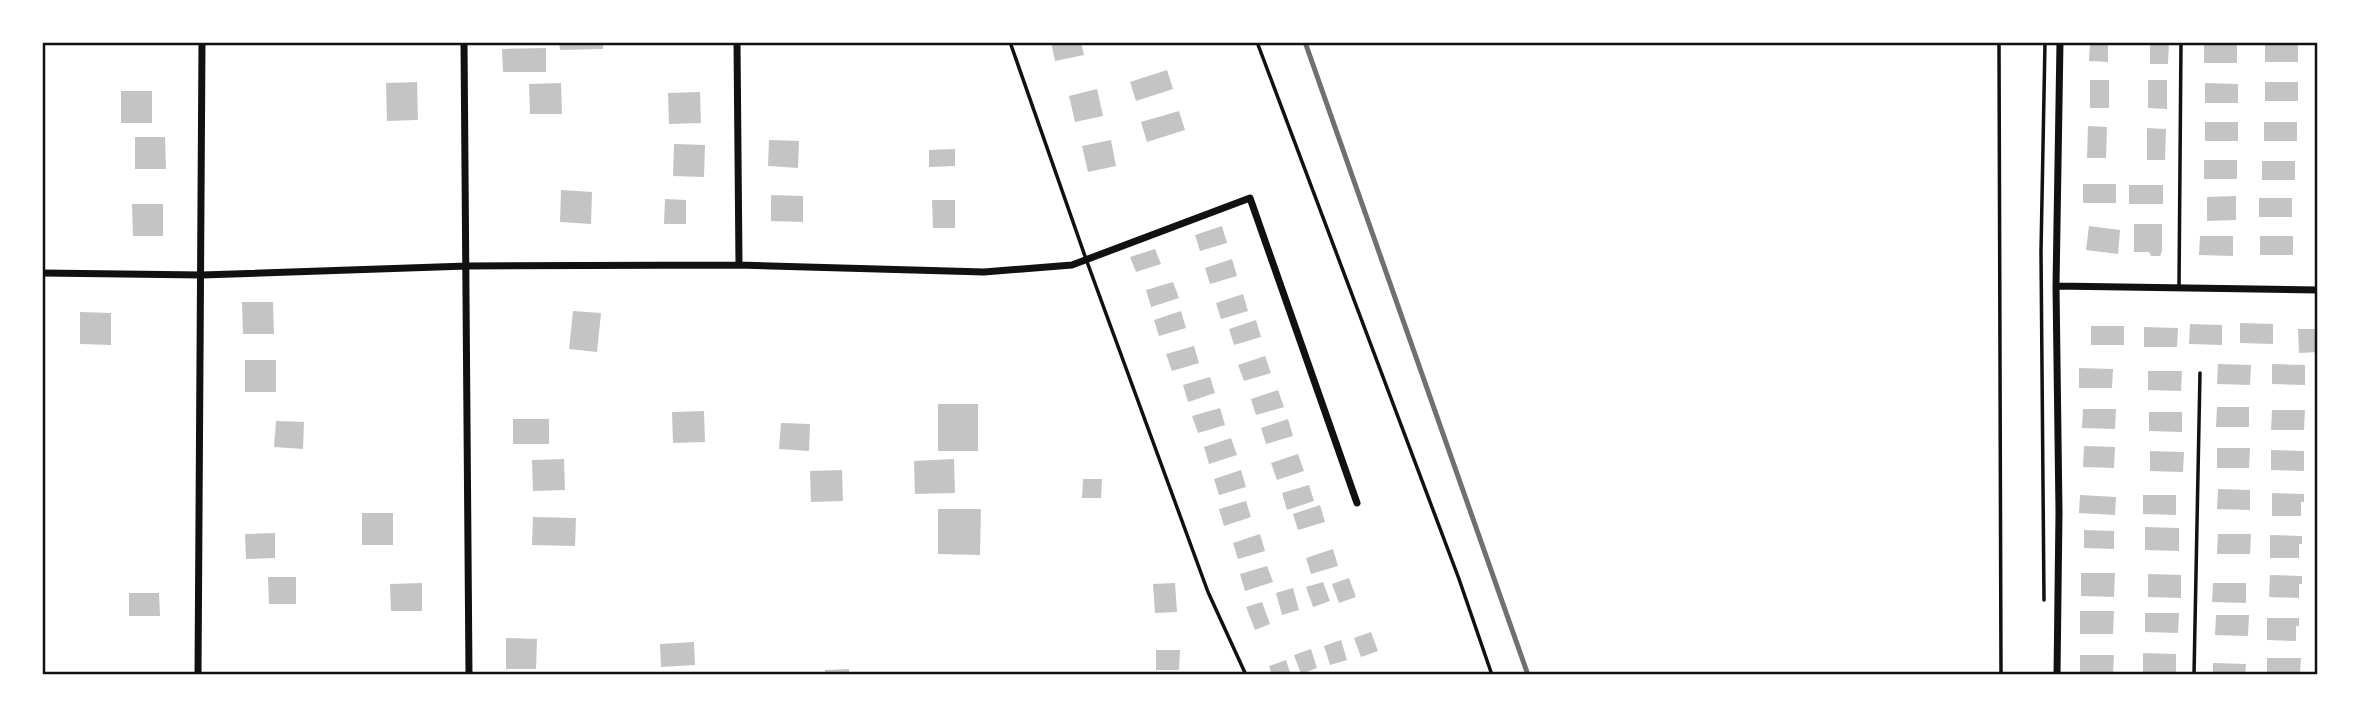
<svg xmlns="http://www.w3.org/2000/svg" width="2360" height="717" viewBox="0 0 2360 717" font-family="'PT Sans Narrow',sans-serif">
<rect width="100%" height="100%" fill="#fff"/>
<path fill="#c4c4c4" d="M 559,42 L 603,42 L 603,49 L 560,50 Z
M 1051,42 L 1081,42 L 1084,55 L 1055,61 Z
M 2090,42 L 2108,42 L 2108,62 L 2089,61 Z
M 2150,42 L 2169,42 L 2168,64 L 2150,64 Z
M 2204,43 L 2237,43 L 2237,63 L 2204,63 Z
M 2265,43 L 2298,43 L 2298,62 L 2265,62 Z
M 546,48 L 546,72 L 503,72 L 502,49 Z
M 1167,70 L 1173,89 L 1136,101 L 1130,82 Z
M 2090,80 L 2109,80 L 2109,108 L 2090,108 Z
M 2148,80 L 2167,80 L 2167,109 L 2148,108 Z
M 417,82 L 418,120 L 387,121 L 386,83 Z
M 2265,82 L 2298,82 L 2298,101 L 2265,101 Z
M 561,83 L 562,114 L 530,114 L 529,84 Z
M 2205,83 L 2238,84 L 2238,103 L 2205,103 Z
M 1097,89 L 1103,116 L 1075,122 L 1069,96 Z
M 121,91 L 152,91 L 152,123 L 121,123 Z
M 700,92 L 701,123 L 669,124 L 668,93 Z
M 1179,111 L 1185,130 L 1147,142 L 1141,122 Z
M 2205,122 L 2238,122 L 2238,141 L 2205,141 Z
M 2264,122 L 2297,122 L 2297,141 L 2264,141 Z
M 2088,126 L 2107,127 L 2106,158 L 2087,158 Z
M 2147,128 L 2166,129 L 2165,160 L 2147,160 Z
M 135,137 L 165,137 L 166,169 L 135,169 Z
M 769,140 L 799,141 L 798,168 L 768,166 Z
M 1111,140 L 1116,166 L 1088,172 L 1082,146 Z
M 674,144 L 705,145 L 704,177 L 673,176 Z
M 955,149 L 955,166 L 929,167 L 929,150 Z
M 2204,160 L 2237,160 L 2237,179 L 2204,179 Z
M 2262,161 L 2295,161 L 2295,180 L 2262,180 Z
M 2083,184 L 2116,184 L 2116,203 L 2083,203 Z
M 2129,185 L 2163,185 L 2163,204 L 2129,204 Z
M 561,190 L 592,192 L 591,224 L 560,222 Z
M 771,195 L 803,196 L 803,222 L 771,221 Z
M 2236,196 L 2236,220 L 2207,221 L 2207,197 Z
M 2259,198 L 2292,198 L 2292,217 L 2259,217 Z
M 665,199 L 686,200 L 686,224 L 664,224 Z
M 932,200 L 955,200 L 955,228 L 933,228 Z
M 132,204 L 163,204 L 163,236 L 133,236 Z
M 2134,224 L 2162,224 L 2162,251 L 2160,256 L 2151,256 L 2149,252 L 2134,252 Z
M 1222,226 L 1227,243 L 1200,251 L 1195,235 Z
M 2089,226 L 2120,230 L 2118,254 L 2086,250 Z
M 2200,236 L 2233,236 L 2233,256 L 2199,255 Z
M 2260,236 L 2293,236 L 2293,255 L 2260,255 Z
M 1155,249 L 1161,264 L 1136,272 L 1130,257 Z
M 1232,259 L 1237,276 L 1210,284 L 1205,268 Z
M 1173,282 L 1179,298 L 1151,307 L 1146,290 Z
M 1243,294 L 1248,311 L 1221,319 L 1216,303 Z
M 242,302 L 273,302 L 274,334 L 243,334 Z
M 573,311 L 601,313 L 597,352 L 569,349 Z
M 1181,311 L 1186,328 L 1159,336 L 1154,320 Z
M 80,312 L 111,313 L 111,345 L 80,344 Z
M 1256,320 L 1261,337 L 1234,345 L 1229,329 Z
M 2240,323 L 2273,324 L 2273,344 L 2240,343 Z
M 2190,324 L 2222,325 L 2222,345 L 2189,344 Z
M 2091,326 L 2124,326 L 2124,345 L 2091,345 Z
M 2144,327 L 2178,328 L 2177,347 L 2144,347 Z
M 2298,329 L 2318,329 L 2318,352 L 2299,353 Z
M 1194,346 L 1199,363 L 1172,371 L 1166,354 Z
M 1265,356 L 1271,373 L 1244,381 L 1238,365 Z
M 245,360 L 276,360 L 276,392 L 245,392 Z
M 2218,364 L 2251,365 L 2250,385 L 2217,384 Z
M 2272,364 L 2305,365 L 2305,385 L 2272,384 Z
M 2079,368 L 2113,369 L 2112,388 L 2079,388 Z
M 2148,371 L 2182,371 L 2181,391 L 2148,390 Z
M 1210,377 L 1215,393 L 1188,402 L 1183,385 Z
M 1278,390 L 1284,407 L 1256,415 L 1251,399 Z
M 938,404 L 978,404 L 978,451 L 938,451 Z
M 2217,407 L 2249,407 L 2249,427 L 2216,427 Z
M 1220,408 L 1225,425 L 1198,433 L 1192,416 Z
M 2083,409 L 2116,409 L 2115,429 L 2082,428 Z
M 2272,410 L 2305,410 L 2304,430 L 2271,430 Z
M 704,411 L 705,442 L 673,443 L 672,412 Z
M 2149,412 L 2182,412 L 2182,432 L 2149,431 Z
M 513,419 L 549,419 L 549,444 L 513,444 Z
M 1288,419 L 1293,436 L 1266,444 L 1261,428 Z
M 276,421 L 304,422 L 303,449 L 274,447 Z
M 781,423 L 810,424 L 809,451 L 779,449 Z
M 1231,438 L 1237,455 L 1209,464 L 1204,447 Z
M 2084,446 L 2115,447 L 2114,468 L 2083,467 Z
M 2217,448 L 2250,448 L 2249,468 L 2217,468 Z
M 2271,450 L 2304,451 L 2304,471 L 2271,470 Z
M 2150,451 L 2184,452 L 2183,472 L 2150,471 Z
M 1298,454 L 1304,471 L 1277,480 L 1271,463 Z
M 564,459 L 565,490 L 533,491 L 532,460 Z
M 954,459 L 955,493 L 915,494 L 914,461 Z
M 842,470 L 843,501 L 811,502 L 810,471 Z
M 1241,470 L 1246,487 L 1219,495 L 1214,479 Z
M 1083,479 L 1102,479 L 1101,498 L 1082,498 Z
M 1309,485 L 1314,501 L 1287,510 L 1282,493 Z
M 2218,489 L 2250,490 L 2250,510 L 2217,509 Z
M 2272,493 L 2304,494 L 2304,502 L 2301,502 L 2301,516 L 2272,516 Z
M 2080,495 L 2116,497 L 2115,515 L 2079,513 Z
M 2143,495 L 2176,495 L 2176,515 L 2143,514 Z
M 1246,501 L 1251,517 L 1224,526 L 1219,509 Z
M 1320,505 L 1325,522 L 1298,530 L 1293,514 Z
M 938,509 L 981,509 L 980,555 L 938,554 Z
M 362,513 L 393,513 L 393,545 L 362,545 Z
M 533,517 L 576,518 L 575,546 L 532,545 Z
M 2145,527 L 2179,528 L 2179,551 L 2145,550 Z
M 2084,530 L 2114,531 L 2114,549 L 2084,548 Z
M 275,533 L 275,558 L 246,559 L 245,534 Z
M 1260,534 L 1265,551 L 1238,559 L 1233,543 Z
M 2218,534 L 2251,534 L 2250,554 L 2217,554 Z
M 2270,535 L 2302,536 L 2302,544 L 2299,544 L 2299,558 L 2270,558 Z
M 1333,549 L 1338,566 L 1311,574 L 1306,558 Z
M 1267,566 L 1273,582 L 1245,591 L 1240,574 Z
M 2081,573 L 2115,573 L 2114,597 L 2081,596 Z
M 2148,574 L 2181,575 L 2181,598 L 2148,597 Z
M 2270,575 L 2302,576 L 2302,584 L 2299,584 L 2299,598 L 2269,597 Z
M 268,577 L 296,577 L 296,604 L 269,604 Z
M 1349,578 L 1356,597 L 1339,603 L 1332,584 Z
M 1323,582 L 1330,601 L 1313,607 L 1306,587 Z
M 422,583 L 422,611 L 391,611 L 390,584 Z
M 1175,583 L 1177,612 L 1155,613 L 1153,584 Z
M 2213,583 L 2246,583 L 2246,603 L 2212,602 Z
M 1293,588 L 1299,610 L 1282,615 L 1276,593 Z
M 129,593 L 159,593 L 160,616 L 129,616 Z
M 1262,602 L 1270,624 L 1255,630 L 1246,607 Z
M 2080,611 L 2114,611 L 2113,634 L 2080,634 Z
M 2145,613 L 2179,613 L 2178,633 L 2145,632 Z
M 2216,615 L 2249,615 L 2248,636 L 2215,635 Z
M 2267,618 L 2299,618 L 2299,626 L 2296,626 L 2296,641 L 2267,640 Z
M 1371,632 L 1378,651 L 1361,657 L 1354,638 Z
M 506,638 L 537,639 L 536,669 L 506,669 Z
M 1341,640 L 1347,660 L 1330,665 L 1324,646 Z
M 694,642 L 695,665 L 661,667 L 660,644 Z
M 1311,649 L 1317,668 L 1301,674 L 1294,655 Z
M 1156,650 L 1180,650 L 1179,670 L 1156,670 Z
M 2143,653 L 2176,654 L 2176,675 L 2143,675 Z
M 2080,655 L 2114,655 L 2113,675 L 2080,675 Z
M 2267,658 L 2301,658 L 2300,675 L 2267,675 Z
M 1286,660 L 1291,675 L 1272,675 L 1269,666 Z
M 2213,663 L 2246,664 L 2245,675 L 2213,675 Z
M 849,669 L 849,675 L 825,675 L 825,670 Z"/>
<g fill="none" stroke-linecap="round" stroke-linejoin="round">
<path stroke="#111" stroke-width="3.5" d="M 1257,42 L 1459,579 L 1492,675
M 1999,42 L 2001,675
M 2044,600 L 2041,251 L 2045,42"/>
<path stroke="#111" stroke-width="3.5" d="M 1010,42 L 1086,259 L 1208,592 L 1246,675
M 2179,287 L 2181,42
M 2194,675 L 2200,373"/>
<path stroke="#111" stroke-width="7" d="M 464,42 L 469,675
M 737,42 L 739,265
M 42,273 L 202,275 L 467,266 L 739,265 L 984,272 L 1072,265 L 1250,198 L 1357,503
M 2056,286 L 2318,290
M 198,675 L 202,42
M 2057,675 L 2059,512 L 2056,286 L 2060,42"/>
<path stroke="#707070" stroke-width="5" d="M 1305,42 L 1528,675"/>
</g>
<rect width="2360" height="717" fill="none" stroke="#ffffff" stroke-width="88"/>
<rect x="44" y="44" width="2272" height="629" fill="none" stroke="#111" stroke-width="2.5"/>
</svg>
